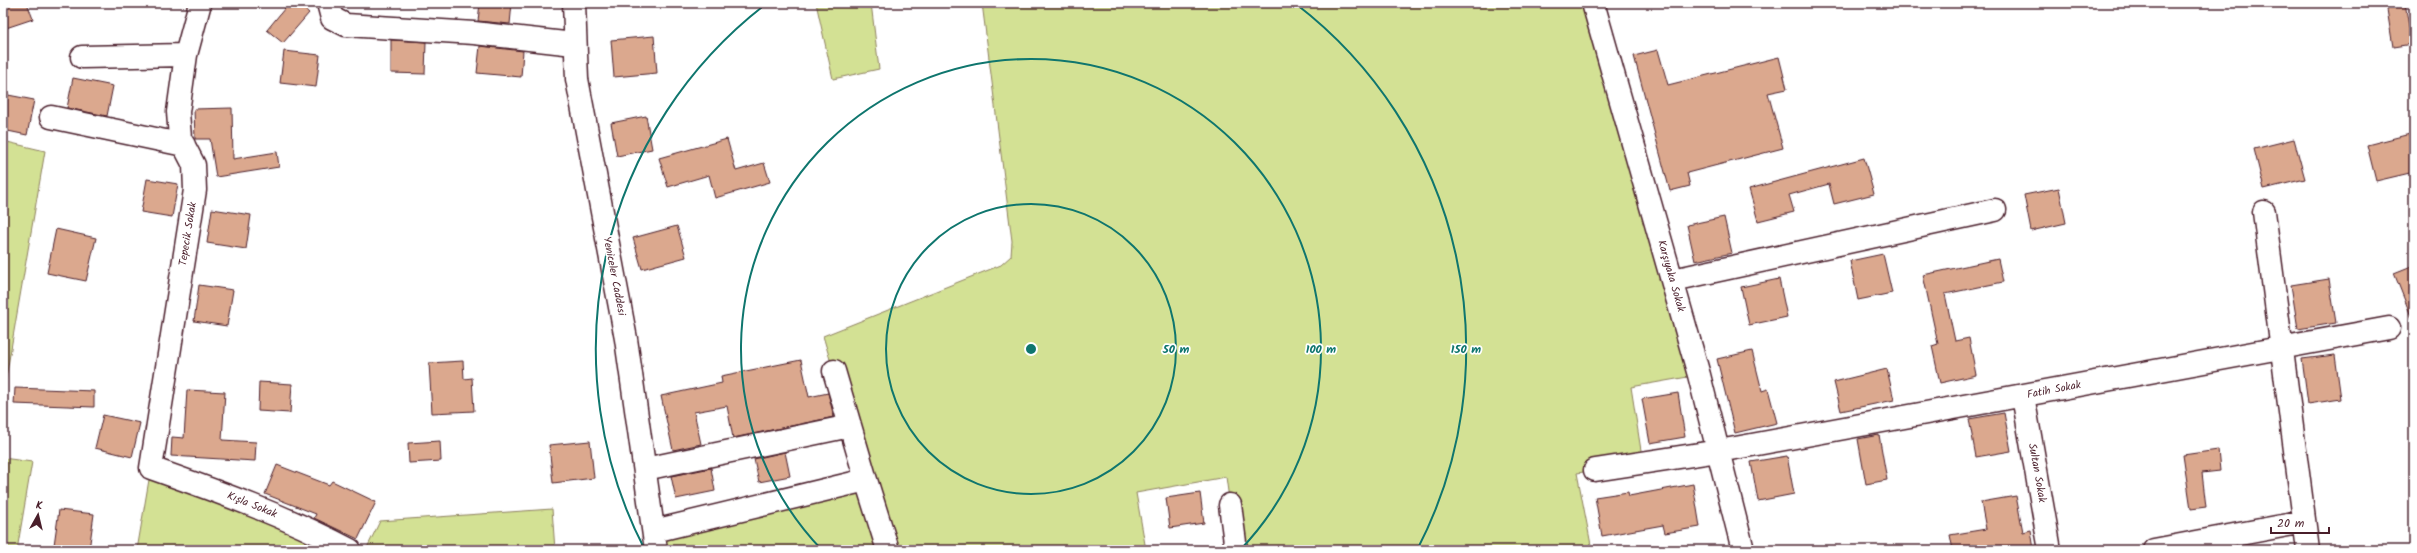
<svg xmlns="http://www.w3.org/2000/svg" width="2417" height="553" viewBox="0 0 2417 553" font-family="Kalam,sans-serif">
<rect width="100%" height="100%" fill="#fff"/>
<filter id="ink" filterUnits="userSpaceOnUse"><feTurbulence type="fractalNoise" baseFrequency=".025" numOctaves="2"/><feDisplacementMap in="SourceGraphic" scale="8" xChannelSelector="R" yChannelSelector="G"/><feConvolveMatrix kernelMatrix="1 2 1 2 8 2 1 2 1" color-interpolation-filters="sRGB"/></filter>
<g filter="url(#ink)">
<path fill="#d3e194" stroke="#8e8060" d="M 816,3 L 871,3 L 879,69 L 833,79 Z
M 982,3 L 1593,3 L 1699,375 L 1631,387 L 1643,463 L 1577,473 L 1592,550 L 1236,550 L 1226,477 L 1136,493 L 1146,550 L 656,550 L 654,531 L 866,479 L 823,336 L 1001,265 L 1011,256 L 1012,241 Z
M 3,141 L 45,151 L 3,395 Z
M 3,458 L 32,462 L 17,550 L 3,550 Z
M 151,468 L 350,550 L 137,550 Z
M 552,509 L 555,550 L 366,550 L 380,521 Z"/>
<path fill="#dba88e" stroke="#4a1f2b" d="M 3,3 L 27,3 L 33,19 L 3,29 Z
M 289,3 L 298,3 L 309,13 L 283,43 L 267,30 Z
M 480,3 L 512,3 L 510,24 L 478,21 Z
M 2386,3 L 2405,3 L 2412,44 L 2393,47 Z
M 654,36 L 657,73 L 614,77 L 611,40 Z
M 391,40 L 426,42 L 425,74 L 391,73 Z
M 480,46 L 523,51 L 521,77 L 477,73 Z
M 1658,50 L 1668,85 L 1779,57 L 1787,89 L 1768,93 L 1783,148 L 1687,173 L 1690,186 L 1670,191 L 1634,56 Z
M 284,51 L 320,55 L 316,87 L 280,83 Z
M 73,78 L 113,86 L 107,116 L 67,108 Z
M 3,94 L 34,100 L 27,135 L 3,130 Z
M 232,108 L 233,159 L 277,152 L 279,167 L 216,177 L 210,139 L 195,139 L 194,109 Z
M 646,116 L 652,149 L 617,156 L 611,123 Z
M 2410,134 L 2414,151 L 2414,172 L 2376,181 L 2367,145 Z
M 727,139 L 736,171 L 764,163 L 770,182 L 715,198 L 709,175 L 668,187 L 659,158 Z
M 2294,139 L 2305,179 L 2264,189 L 2254,149 Z
M 1864,158 L 1874,194 L 1834,204 L 1829,184 L 1789,195 L 1794,212 L 1758,221 L 1749,189 Z
M 147,179 L 178,184 L 172,217 L 141,212 Z
M 2059,188 L 2066,223 L 2031,231 L 2024,195 Z
M 212,209 L 251,215 L 246,249 L 207,243 Z
M 1724,217 L 1732,253 L 1695,261 L 1687,225 Z
M 677,226 L 686,257 L 642,269 L 633,238 Z
M 56,229 L 96,238 L 86,281 L 47,273 Z
M 1883,254 L 1892,293 L 1858,300 L 1850,261 Z
M 1998,259 L 2003,282 L 1945,294 L 1955,341 L 1969,338 L 1976,375 L 1940,383 L 1932,346 L 1938,344 L 1923,275 Z
M 2414,265 L 2414,321 L 2413,321 L 2394,273 Z
M 1779,279 L 1787,317 L 1749,325 L 1741,287 Z
M 2329,279 L 2336,323 L 2298,329 L 2291,285 Z
M 199,285 L 233,290 L 227,326 L 194,321 Z
M 1752,351 L 1762,391 L 1768,389 L 1777,423 L 1735,433 L 1717,359 Z
M 2335,355 L 2341,399 L 2308,404 L 2302,359 Z
M 801,360 L 809,397 L 828,393 L 834,417 L 733,438 L 727,406 L 694,412 L 701,444 L 673,450 L 661,396 L 722,383 L 721,376 Z
M 463,361 L 464,379 L 472,378 L 474,411 L 432,413 L 429,363 Z
M 1887,369 L 1894,400 L 1841,411 L 1834,382 Z
M 259,382 L 292,384 L 290,413 L 258,411 Z
M 15,388 L 94,391 L 94,407 L 14,404 Z
M 187,390 L 225,392 L 222,440 L 256,442 L 255,461 L 171,456 L 172,437 L 184,438 Z
M 1678,393 L 1685,437 L 1650,443 L 1642,399 Z
M 2004,413 L 2011,451 L 1976,457 L 1969,419 Z
M 103,415 L 140,423 L 132,457 L 95,448 Z
M 1879,435 L 1887,480 L 1866,484 L 1858,439 Z
M 440,441 L 441,461 L 409,463 L 408,443 Z
M 590,441 L 594,478 L 553,483 L 549,445 Z
M 2218,450 L 2220,471 L 2202,473 L 2206,507 L 2191,509 L 2183,455 Z
M 785,452 L 790,476 L 759,482 L 754,459 Z
M 1787,456 L 1794,494 L 1758,501 L 1751,462 Z
M 277,465 L 329,485 L 332,481 L 376,502 L 358,539 L 314,518 L 316,514 L 265,494 Z
M 711,468 L 715,491 L 676,499 L 671,476 Z
M 1693,484 L 1700,527 L 1665,533 L 1663,525 L 1602,536 L 1595,497 L 1628,492 L 1629,496 Z
M 1200,493 L 1204,523 L 1170,528 L 1166,498 Z
M 2016,496 L 2023,532 L 2031,530 L 2034,550 L 1953,550 L 1950,535 L 1986,529 L 1981,502 Z
M 59,510 L 94,514 L 89,550 L 54,545 Z"/>
<g fill="none" stroke-linecap="round" stroke-linejoin="round">
<g stroke="#4a1f2b" stroke-width="25">
<path id="minor" d="M 200,3 L 186,55 L 178,112 L 180,138 L 194,165 L 195,190 L 151,468 C 219,492 286,516 350,550
M 328,3 L 332,18 L 346,25 L 474,33 L 574,44
M 574,3 L 577,79 L 626,339 L 656,550
M 1593,3 L 1699,375 L 1743,550
M 82,57 L 186,55
M 51,117 L 184,145
M 2264,212 L 2308,550
M 1673,280 L 1995,210
M 834,371 L 866,480
M 2023,396 L 2050,550
M 645,469 L 850,426
M 1595,470 L 1719,451 L 2389,328
M 1230,505 L 1236,550
M 654,531 L 866,480 L 888,550
M 2154,550 L 2304,522"/>
</g>
<use href="#minor" stroke="#fff" stroke-width="22"/>
</g>
</g>
<g fill="none" stroke="#0f766e" stroke-width="2">
<circle cx="1031" cy="349" r="145"/>
<path d="M821 549A290 290 0 1 1 1241 549"/>
<path d="M645 550A435 435 0 0 1 766 4M1296 4A435 435 0 0 1 1417 550"/>
</g>
<g text-anchor="middle" dominant-baseline="central" stroke-width="3.5" stroke-linejoin="round" paint-order="stroke">
<g font-size="11" fill="#4a1f2b" stroke="#fff">
<text transform="translate(188 234) rotate(-81)">Tepecik Sokak</text>
<text transform="translate(614 276) rotate(79)">Yeniceler Caddesi</text>
<text transform="translate(1671 276) rotate(74)">Karşıyaka Sokak</text>
<text transform="translate(2054 390) rotate(-11)">Fatih Sokak</text>
<text transform="translate(2037 473) rotate(80)">Sultan Sokak</text>
<text transform="translate(252 505) rotate(22)">Kışla Sokak</text>
</g>
</g>
<circle cx="1031" cy="349" r="6" fill="#0f766e" stroke="#fff" stroke-width="2"/>
<g font-size="12" text-anchor="middle" font-weight="bold" fill="#0f766e" stroke="#fff" stroke-width="3.5" stroke-linejoin="round" paint-order="stroke">
<text x="1176" y="353">50 m</text>
<text x="1321" y="353">100 m</text>
<text x="1466" y="353">150 m</text>
</g>
<rect width="2417" height="553" fill="none" stroke="#fff" stroke-width="16"/>
<rect x="8" y="8" width="2401" height="537" fill="none" stroke="#4a1f2b" stroke-width="1.5" filter="url(#ink)"/>
<g transform="translate(38 515) rotate(8)" stroke="#ffffff" stroke-width="3" paint-order="stroke">
<path d="M0-3L7 15L0 10L-7 15Z" fill="#4a1f2b"/>
<text y="-6" font-size="11" font-weight="bold" text-anchor="middle" fill="#4a1f2b">K</text>
</g>
<path d="M2271 527v6h58v-6" fill="none" stroke="#4a1f2b" stroke-width="2"/>
<text x="2277" y="527" font-size="12" fill="#4a1f2b" stroke="#ffffff" stroke-width="3" paint-order="stroke">20 m</text>
</svg>
